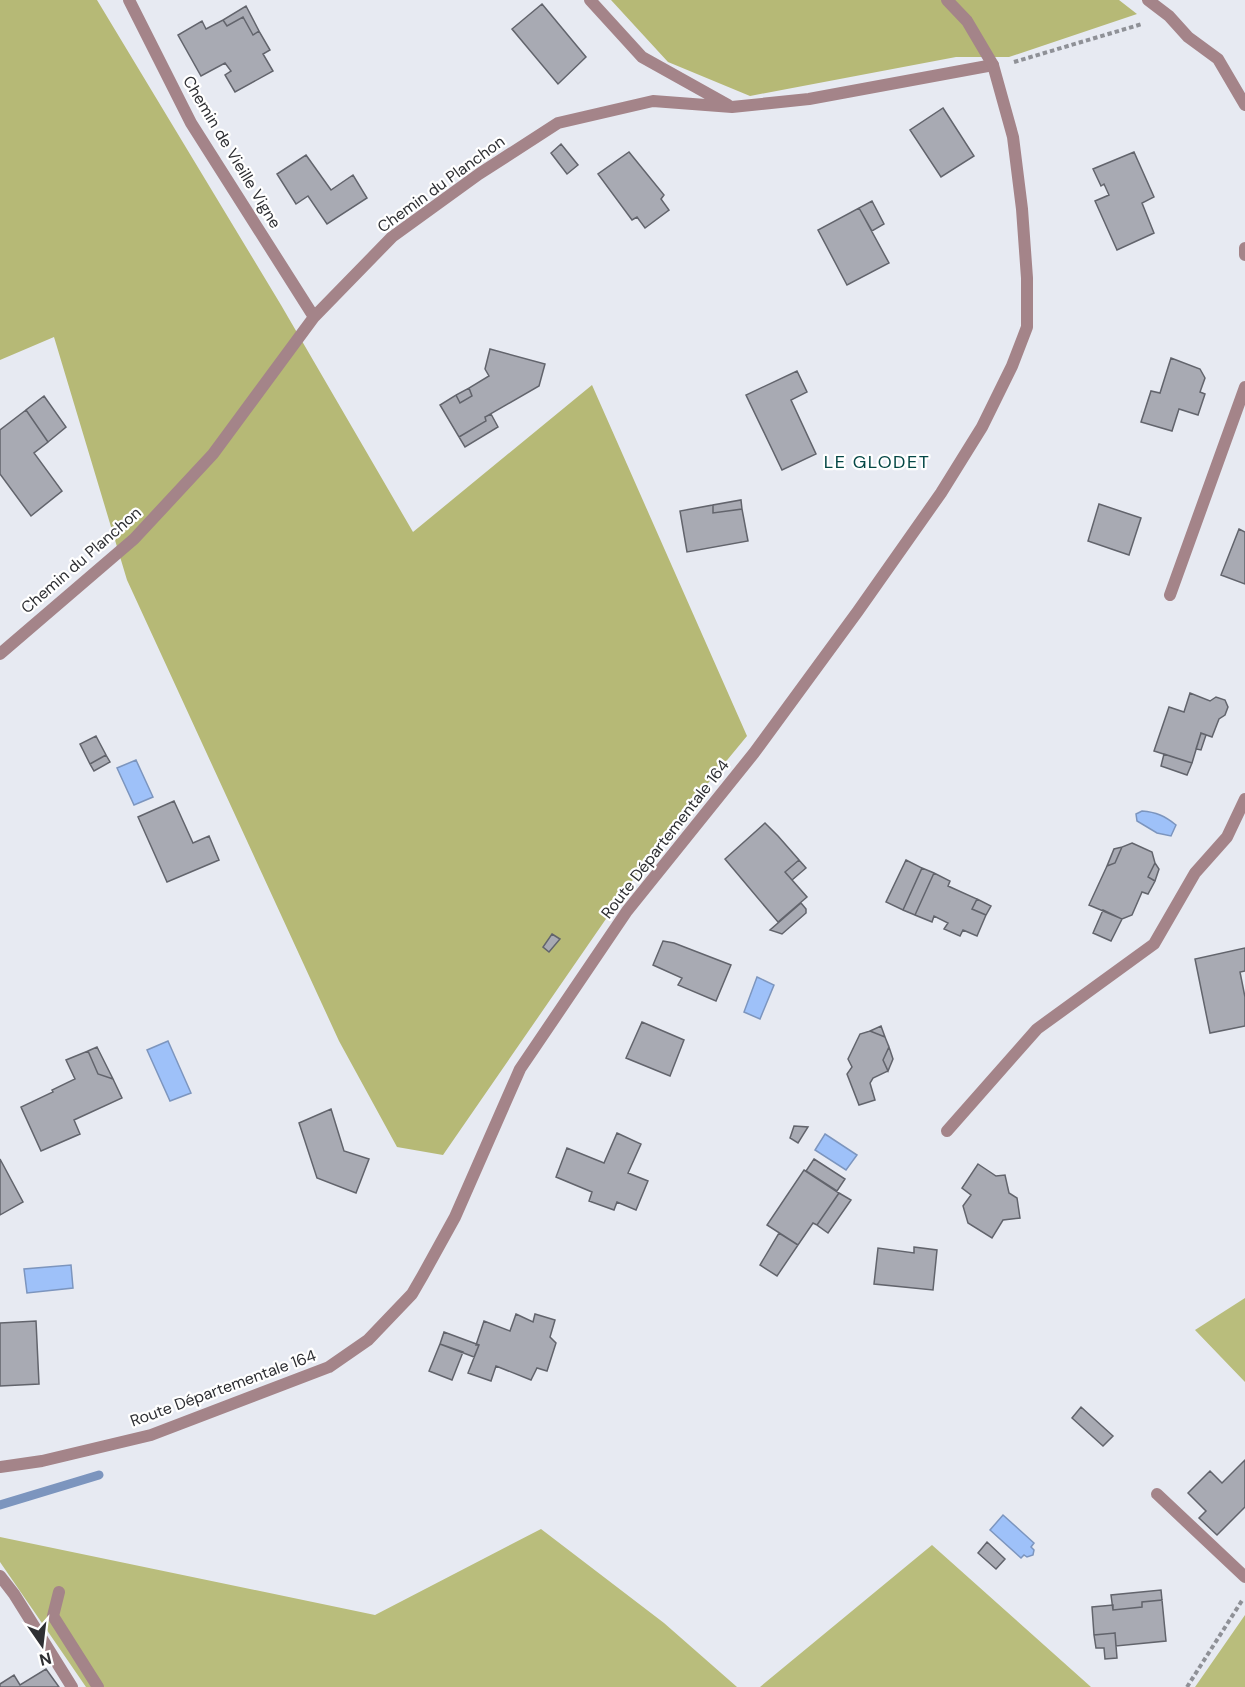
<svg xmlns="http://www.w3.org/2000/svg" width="1245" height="1687" viewBox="0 0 1245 1687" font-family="'DM Sans',sans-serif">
<rect width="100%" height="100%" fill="#e7eaf2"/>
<path fill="#b9bd7c" d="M 1245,1298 L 1245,1382 L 1195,1330 Z
M 541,1529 L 664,1623 L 737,1687 L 86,1687 L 0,1562 L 0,1537 L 375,1615 Z
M 932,1545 L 1091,1687 L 760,1687 Z
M 1245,1615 L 1245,1687 L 1195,1687 Z"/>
<path fill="#b6b976" d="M 0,0 L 97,0 L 281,305 L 413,532 L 592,385 L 747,736 L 657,845 L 443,1155 L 397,1147 L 339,1041 L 127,580 L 54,337 L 0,360 Z
M 611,0 L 1119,0 L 1137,14 L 1009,57 L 956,57 L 750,96 L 668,62 Z"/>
<path fill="#9ec1f9" stroke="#7c95be" stroke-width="1.5" d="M 136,760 L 153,797 L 134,805 L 117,768 Z
M 1142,811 C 1156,812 1165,816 1176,825 L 1171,836 L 1157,833 L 1137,821 L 1136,814 Z
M 757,977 L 774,985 L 760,1019 L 744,1012 Z
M 168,1041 L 191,1093 L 170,1101 L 147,1050 Z
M 825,1134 L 857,1155 L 846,1170 L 815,1150 Z
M 71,1265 L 73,1288 L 27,1293 L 24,1269 Z
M 1003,1515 L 1034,1543 L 1031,1547 L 1034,1550 L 1033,1555 L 1027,1557 L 1024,1555 L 1021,1558 L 990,1530 Z"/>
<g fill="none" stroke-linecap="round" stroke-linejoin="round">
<path stroke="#7c95be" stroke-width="9" d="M 0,1505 L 99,1475"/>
</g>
<path fill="#a8aab3" stroke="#62646c" stroke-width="1.5" d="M 542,4 L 586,57 L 558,84 L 512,29 Z
M 246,6 L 259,31 L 253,35 L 243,17 L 227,26 L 223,20 Z
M 243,17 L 253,35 L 259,31 L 270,50 L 263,54 L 273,71 L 235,92 L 225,75 L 231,71 L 225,63 L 201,76 L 178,35 L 202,21 L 206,29 L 223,20 L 227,26 Z
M 943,108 L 974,156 L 941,177 L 910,130 Z
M 561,144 L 578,165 L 567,174 L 551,153 Z
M 629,152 L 664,195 L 661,199 L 669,210 L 645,228 L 637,217 L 632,220 L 598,174 Z
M 1134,152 L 1154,197 L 1142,203 L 1154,233 L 1117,250 L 1095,201 L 1109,195 L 1104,184 L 1101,186 L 1093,169 Z
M 306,155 L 331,190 L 353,175 L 367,198 L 327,224 L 308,196 L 296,204 L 277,174 Z
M 872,201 L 884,224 L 872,231 L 859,208 Z
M 859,208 L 889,263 L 847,285 L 818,230 Z
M 490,349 L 545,364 L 539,386 L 485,417 L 486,421 L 459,437 L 440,405 L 456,395 L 460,403 L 472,396 L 469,388 L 489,376 L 485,369 Z
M 1171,358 L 1200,369 L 1205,378 L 1200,392 L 1205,394 L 1198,415 L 1179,409 L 1172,431 L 1141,422 L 1151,391 L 1160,393 Z
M 797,371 L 807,392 L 791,400 L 816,454 L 782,470 L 746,395 Z
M 469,388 L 472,396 L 460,403 L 456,395 Z
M 44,396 L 66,427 L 48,442 L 26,410 Z
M 26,410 L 48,442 L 34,453 L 62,491 L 31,516 L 0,474 L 0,430 Z
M 491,414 L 498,427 L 465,447 L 459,437 L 486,421 L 485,417 Z
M 741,500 L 742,509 L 713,513 L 713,505 Z
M 1099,504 L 1141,518 L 1129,555 L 1088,541 Z
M 713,505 L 713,513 L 742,509 L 748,541 L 687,552 L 680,511 Z
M 1239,529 L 1245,532 L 1245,584 L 1221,575 Z
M 1190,693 L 1210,701 L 1216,697 L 1225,700 L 1228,707 L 1225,715 L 1219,719 L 1212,737 L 1201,733 L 1192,763 L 1154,751 L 1169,707 L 1184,712 Z
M 1201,733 L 1206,735 L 1201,750 L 1196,749 Z
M 96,736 L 106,755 L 90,764 L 80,744 Z
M 1164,754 L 1192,763 L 1187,775 L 1161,766 Z
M 106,755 L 110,762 L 94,771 L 90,764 Z
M 174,801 L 193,843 L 209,836 L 219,860 L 167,882 L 138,817 Z
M 765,823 L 778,836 L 799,860 L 785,872 L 807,897 L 778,922 L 725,859 Z
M 1132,843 L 1152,852 L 1155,863 L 1148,877 L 1155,881 L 1148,894 L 1142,892 L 1132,915 L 1122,919 L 1089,905 L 1107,866 L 1115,863 L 1122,847 Z
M 1122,847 L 1115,863 L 1107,866 L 1114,849 Z
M 799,860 L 806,868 L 792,880 L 785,872 Z
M 906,860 L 922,868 L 903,910 L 886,902 Z
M 1155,863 L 1159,869 L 1155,881 L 1148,877 Z
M 922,868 L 934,873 L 915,915 L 903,910 Z
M 934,873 L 950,881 L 948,886 L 977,899 L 972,909 L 986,915 L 977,936 L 963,930 L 960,936 L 944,929 L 948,923 L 934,916 L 932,922 L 915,915 Z
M 977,899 L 991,906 L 986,915 L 972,909 Z
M 801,903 L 806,909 L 806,913 L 782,934 L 770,930 Z
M 1103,910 L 1122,919 L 1111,941 L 1093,933 Z
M 552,934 L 560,939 L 549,952 L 543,947 Z
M 663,941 L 674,943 L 731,965 L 716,1001 L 678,985 L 682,978 L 653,965 Z
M 1245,948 L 1245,971 L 1240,972 L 1245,997 L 1245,1026 L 1210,1033 L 1195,959 Z
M 642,1022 L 684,1040 L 670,1076 L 626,1058 Z
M 881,1026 L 885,1037 L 870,1031 Z
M 870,1031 L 885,1037 L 889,1047 L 883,1060 L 888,1071 L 873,1078 L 870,1083 L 875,1100 L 859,1105 L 847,1074 L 852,1067 L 848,1059 L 860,1034 Z
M 97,1047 L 113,1079 L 98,1074 L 88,1051 Z
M 889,1047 L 893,1059 L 888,1071 L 883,1060 Z
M 88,1051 L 98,1074 L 113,1079 L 122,1098 L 74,1120 L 80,1134 L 41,1151 L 21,1107 L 53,1092 L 52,1090 L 75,1079 L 66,1060 Z
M 331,1109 L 344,1151 L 369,1159 L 356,1193 L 317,1178 L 299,1123 Z
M 794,1126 L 808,1127 L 798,1143 L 790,1138 Z
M 617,1133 L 641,1144 L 628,1173 L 648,1181 L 636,1210 L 617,1202 L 614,1210 L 589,1201 L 592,1192 L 556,1177 L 567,1148 L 604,1163 Z
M 0,1159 L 23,1202 L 0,1215 Z
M 814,1159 L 845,1179 L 837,1191 L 806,1171 Z
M 978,1164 L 996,1176 L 1005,1175 L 1009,1193 L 1017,1198 L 1020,1218 L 1003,1220 L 992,1238 L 968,1223 L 963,1206 L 971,1195 L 962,1188 Z
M 804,1170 L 839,1193 L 817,1225 L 813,1223 L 798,1245 L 767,1225 Z
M 839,1193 L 851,1200 L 828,1233 L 817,1225 Z
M 779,1233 L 798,1245 L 777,1276 L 760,1265 Z
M 914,1247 L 937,1250 L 933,1290 L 874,1284 L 878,1248 L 914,1253 Z
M 516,1314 L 533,1322 L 535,1314 L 555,1320 L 550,1337 L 556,1343 L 547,1371 L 537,1368 L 531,1380 L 496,1366 L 491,1381 L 468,1373 L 479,1345 L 476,1345 L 484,1321 L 510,1331 Z
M 36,1321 L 39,1384 L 0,1386 L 0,1323 Z
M 444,1332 L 479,1345 L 474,1357 L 440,1344 Z
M 440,1344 L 463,1352 L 452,1380 L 429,1371 Z
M 1081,1407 L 1113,1436 L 1103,1446 L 1072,1418 Z
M 1245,1460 L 1245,1507 L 1217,1535 L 1199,1518 L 1206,1511 L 1188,1493 L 1210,1471 L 1222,1483 Z
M 987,1542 L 1005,1559 L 996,1569 L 978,1553 Z
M 1161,1590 L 1162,1600 L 1142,1602 L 1142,1607 L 1113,1610 L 1111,1595 Z
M 1162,1600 L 1166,1641 L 1116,1646 L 1115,1633 L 1094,1635 L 1092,1607 L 1113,1605 L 1113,1610 L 1142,1607 L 1142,1602 Z
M 1115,1633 L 1117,1658 L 1105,1659 L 1104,1648 L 1096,1648 L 1094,1635 Z
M 46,1669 L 59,1687 L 0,1687 L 0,1684 L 14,1675 L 20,1685 Z"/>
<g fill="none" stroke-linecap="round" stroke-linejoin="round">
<path stroke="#8f9197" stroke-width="4" stroke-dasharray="4.5 3" stroke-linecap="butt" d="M 1014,62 L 1142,24
M 1187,1687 L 1243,1599"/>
<path stroke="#a48489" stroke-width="12" d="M 1157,1494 L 1245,1577
M 59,1592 L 53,1616 L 98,1687"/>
<path stroke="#a48489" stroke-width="12" d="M 129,0 L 191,123 L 314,317
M 590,0 L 642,57 L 728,105
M 1170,595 L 1245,387
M 0,654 L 134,539 L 213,454 L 314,317 L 392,237 L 479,174 L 558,123 L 653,101 L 732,107 L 809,99 L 993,65
M 947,1131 L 1037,1029 L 1154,944 L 1195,873 L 1227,837 L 1245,799
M 0,1576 L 14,1594 L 72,1687"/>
<path stroke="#a48489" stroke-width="12" d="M 1148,0 L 1169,16 L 1188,37 L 1218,59 L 1245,105
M 1245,248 L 1245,255
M 0,1467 L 42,1461 L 151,1435 L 329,1367 L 368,1340 L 412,1294 L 423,1275 L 455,1217 L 520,1069 L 627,911 L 754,753 L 858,611 L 941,493 L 982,427 L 1012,366 L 1027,327 L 1027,278 L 1022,209 L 1013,137 L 993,65 L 967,21 L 947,0"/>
</g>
<g text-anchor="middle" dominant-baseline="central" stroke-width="4.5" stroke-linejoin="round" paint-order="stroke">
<g font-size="16" fill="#2e2f33" stroke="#fff">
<text transform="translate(232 152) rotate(59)">Chemin de Vieille Vigne</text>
<text transform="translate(441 184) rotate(-36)">Chemin du Planchon</text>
<text transform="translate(81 560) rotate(-41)">Chemin du Planchon</text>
<text transform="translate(665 839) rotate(-52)">Route Départementale 164</text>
<text transform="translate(223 1388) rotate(-20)">Route Départementale 164</text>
</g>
<g font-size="18" letter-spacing="1.5" fill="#044745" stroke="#fff">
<text x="877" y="462">LE GLODET</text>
</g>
</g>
<g transform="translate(42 1645) rotate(166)" stroke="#ffffff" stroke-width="4.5" paint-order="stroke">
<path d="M0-4.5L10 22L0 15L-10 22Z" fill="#2e2f33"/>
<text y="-9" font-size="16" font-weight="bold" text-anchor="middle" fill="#2e2f33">N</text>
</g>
</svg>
